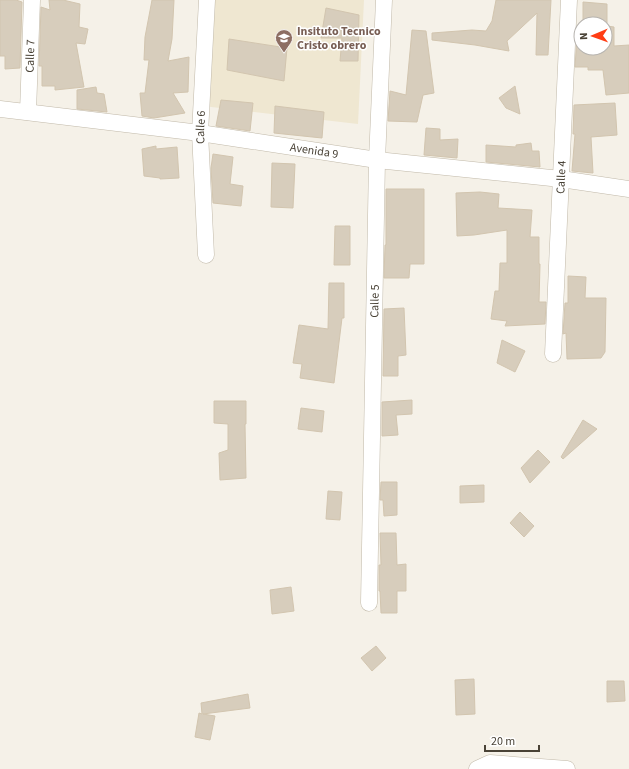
<svg xmlns="http://www.w3.org/2000/svg" width="629" height="769" viewBox="0 0 629 769" font-family="'Source Sans 3',sans-serif">
<rect width="100%" height="100%" fill="#f5f1e8"/>
<path fill="#efe7d1" d="M 211,0 L 364,0 L 358,124 L 203,106 Z"/>
<path fill="#d7cdbc" stroke="#d2c5af" d="M 0,0 L 16,0 L 22,2 L 20,68 L 5,69 L 5,56 L 0,56 Z
M 49,0 L 63,0 L 80,4 L 79,27 L 88,29 L 85,44 L 76,43 L 84,87 L 55,90 L 55,86 L 42,86 L 42,66 L 39,66 L 41,7 L 50,10 Z
M 152,0 L 174,0 L 172,39 L 168,61 L 189,57 L 188,92 L 173,93 L 185,113 L 154,118 L 142,116 L 140,93 L 145,93 L 149,60 L 144,60 L 145,37 Z
M 496,0 L 551,0 L 548,55 L 536,55 L 537,13 L 507,41 L 509,51 L 475,45 L 432,40 L 432,33 L 472,30 L 486,31 L 492,21 Z
M 583,2 L 607,4 L 607,26 L 614,27 L 614,46 L 629,45 L 629,93 L 606,95 L 603,70 L 588,70 L 588,67 L 575,67 L 577,36 L 581,36 L 581,48 L 605,48 L 605,24 L 583,24 Z
M 326,8 L 359,15 L 358,61 L 340,61 L 342,38 L 321,38 Z
M 412,30 L 426,31 L 434,93 L 423,95 L 417,122 L 388,121 L 390,91 L 406,95 Z
M 229,39 L 287,48 L 284,81 L 227,70 Z
M 515,86 L 520,114 L 506,108 L 499,98 Z
M 96,87 L 97,93 L 104,94 L 107,112 L 77,109 L 77,90 Z
M 221,100 L 253,103 L 250,131 L 216,126 Z
M 615,103 L 617,135 L 591,137 L 593,173 L 572,171 L 575,134 L 573,134 L 574,105 Z
M 275,106 L 324,112 L 322,138 L 274,133 Z
M 426,128 L 440,129 L 440,140 L 458,139 L 457,158 L 424,155 Z
M 531,143 L 532,151 L 539,151 L 540,167 L 486,162 L 486,145 L 516,147 L 516,145 Z
M 156,146 L 156,149 L 177,147 L 179,178 L 160,179 L 160,178 L 144,176 L 142,149 Z
M 213,154 L 233,157 L 230,184 L 243,186 L 241,206 L 213,203 L 211,168 Z
M 272,163 L 295,164 L 293,208 L 271,207 Z
M 386,189 L 424,189 L 424,264 L 410,264 L 409,278 L 384,278 L 385,245 L 386,245 Z
M 480,192 L 499,194 L 498,208 L 532,210 L 530,237 L 539,237 L 539,264 L 540,264 L 539,302 L 546,302 L 545,324 L 505,326 L 507,321 L 491,319 L 495,291 L 499,291 L 500,263 L 507,263 L 507,230 L 474,235 L 457,236 L 456,193 Z
M 335,226 L 350,226 L 350,265 L 334,265 Z
M 568,276 L 586,277 L 585,298 L 606,298 L 605,352 L 601,358 L 567,359 L 566,333 L 563,334 L 565,303 L 568,303 Z
M 329,283 L 344,283 L 344,318 L 342,318 L 334,383 L 300,378 L 302,364 L 293,363 L 299,325 L 328,329 Z
M 404,308 L 406,355 L 398,356 L 398,376 L 383,376 L 384,309 Z
M 502,340 L 525,351 L 515,372 L 497,363 Z
M 412,400 L 412,414 L 396,415 L 398,435 L 382,436 L 382,402 Z
M 214,401 L 246,401 L 246,424 L 245,424 L 246,478 L 220,480 L 219,453 L 228,450 L 228,424 L 214,423 Z
M 301,408 L 324,411 L 322,432 L 298,429 Z
M 583,420 L 597,429 L 563,459 L 561,457 Z
M 538,450 L 550,462 L 530,483 L 521,468 Z
M 381,482 L 397,482 L 397,515 L 384,516 L 383,500 L 380,500 Z
M 484,485 L 484,502 L 460,503 L 460,486 Z
M 328,491 L 342,492 L 340,520 L 326,519 Z
M 520,512 L 534,526 L 524,537 L 510,523 Z
M 380,533 L 396,533 L 397,565 L 406,564 L 406,591 L 397,591 L 397,613 L 381,613 L 380,591 L 379,591 L 379,565 L 381,565 Z
M 291,587 L 294,611 L 272,614 L 270,590 Z
M 376,646 L 386,658 L 372,671 L 361,658 Z
M 474,679 L 475,714 L 456,715 L 455,680 Z
M 607,681 L 624,681 L 625,701 L 607,702 Z
M 248,694 L 250,708 L 203,714 L 215,716 L 210,740 L 195,737 L 199,713 L 202,714 L 201,703 Z"/>
<g fill="none" stroke-linecap="round" stroke-linejoin="round">
<g stroke="#c1b9a9" stroke-width="17">
<g id="minor">
<path id="s1" d="M 0,109 L 200,133 L 377,160 L 561,179 L 629,189"/>
<path id="s2" d="M 28,112 L 32,0"/>
<path id="s3" d="M 206,255 L 200,133 L 207,0"/>
<path id="s4" d="M 553,354 L 569,0"/>
<path id="s5" d="M 369,603 L 377,160 L 384,0"/>
<path d="M 477,769 L 490,763 L 567,769"/>
</g>
</g>
<use href="#minor" stroke="#fff" stroke-width="16"/>
</g>
<defs>
<g id="school-pin" transform="scale(0.9)"><path d="M0 17L-7.5 6A9.5 9.5 0 1 1 7.5 6Z" fill="#8d6e63" stroke="#fff"/><path d="M0-5L7-2L0 1L-7-2ZM-4 1L0 2.5L4 1V4Q0 6-4 4Z" fill="#fff"/></g>
</defs>
<g fill-rule="evenodd">
<use href="#school-pin" x="284" y="38"/>
</g>
<g text-anchor="middle" dominant-baseline="central" stroke-width="3" stroke-linejoin="round" paint-order="stroke">
<g font-size="12" font-weight="bold" fill="#785e54" stroke="#fff" text-anchor="start">
<text x="297" y="31">Insituto Tecnico<tspan x="297" dy="14">Cristo obrero</tspan></text>
</g>
<g font-size="12" fill="#494236" stroke="#fff">
<text stroke="none"><textPath href="#s2" startOffset="56">Calle 7</textPath></text>
<text stroke="none"><textPath href="#s3" startOffset="128">Calle 6</textPath></text>
<text stroke="none"><textPath href="#s1" startOffset="317">Avenida 9</textPath></text>
<text stroke="none"><textPath href="#s4" startOffset="177">Calle 4</textPath></text>
<text stroke="none"><textPath href="#s5" startOffset="302">Calle 5</textPath></text>
</g>
</g>
<g transform="translate(593 36) rotate(268)"><circle r="19" fill="#ffffff" stroke="#b6b3af"/>
<path d="M0-3L7 15L0 10L-7 15Z" fill="#ff3d14"/>
<text y="-6" font-size="11" font-weight="bold" text-anchor="middle" fill="#494236">N</text>
</g>
<path d="M485 745v6h54v-6" fill="none" stroke="#494236" stroke-width="2"/>
<text x="491" y="745" font-size="12" fill="#494236" stroke="#ffffff" stroke-width="3" paint-order="stroke">20 m</text>
</svg>
